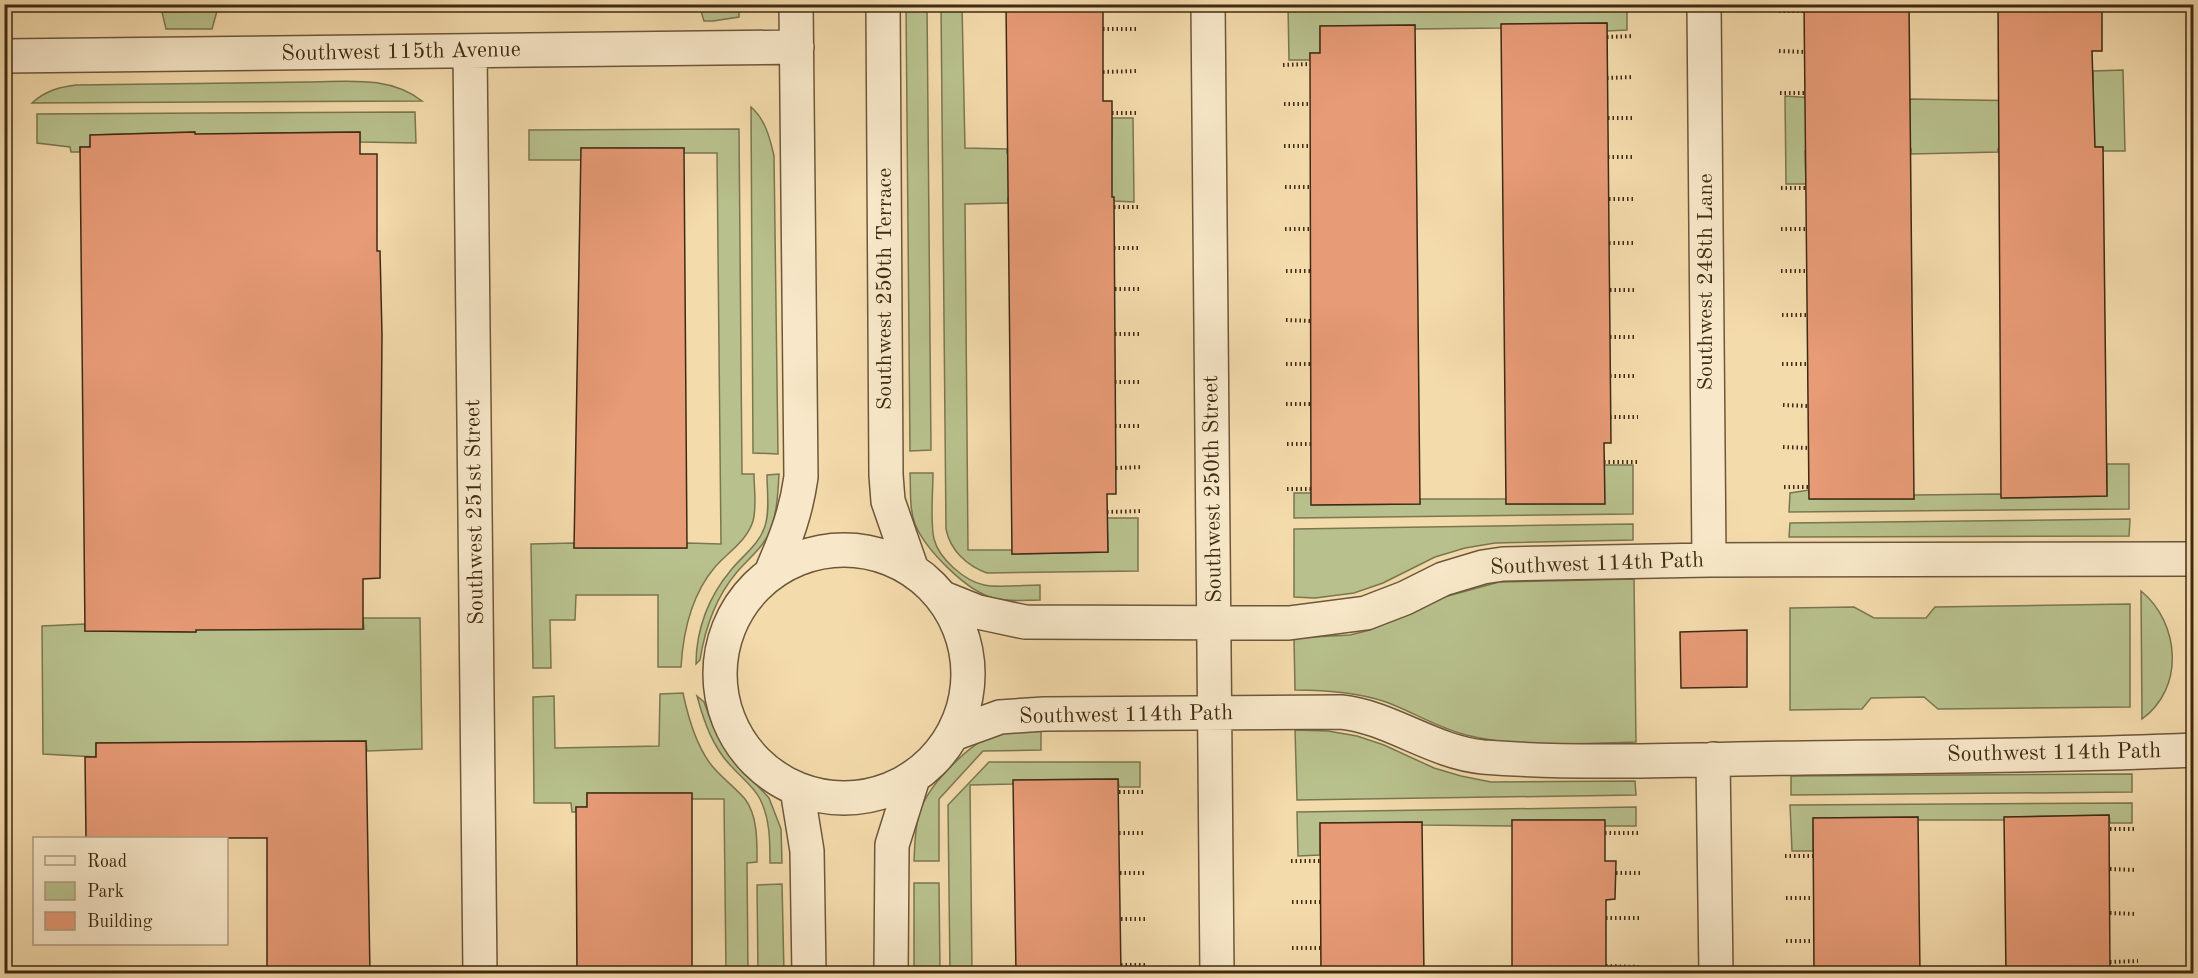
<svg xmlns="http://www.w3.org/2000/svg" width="2198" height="978" viewBox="0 0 2198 978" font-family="'Old Standard TT',serif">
<rect width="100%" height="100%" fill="#f4dbac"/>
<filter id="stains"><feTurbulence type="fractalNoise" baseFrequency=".00333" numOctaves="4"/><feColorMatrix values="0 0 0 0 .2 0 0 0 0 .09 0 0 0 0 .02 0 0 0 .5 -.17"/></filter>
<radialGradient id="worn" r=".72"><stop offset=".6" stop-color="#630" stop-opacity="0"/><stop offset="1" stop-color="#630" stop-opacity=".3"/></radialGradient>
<path fill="#b8c18d" stroke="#7b7650" stroke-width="1.5" d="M 906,5 L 927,5 L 931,450 L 910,451 Z
M 941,5 L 962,5 L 965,148 L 1007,149 L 1007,153 L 1090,152 L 1090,139 L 1112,139 L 1112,118 L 1133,118 L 1134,202 L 1114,201 L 1113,197 L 1008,198 L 1008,203 L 965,204 L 968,550 L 1012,550 L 1012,554 L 1108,552 L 1107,518 L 1138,518 L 1138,571 L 987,573 C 967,566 950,550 946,529 Z
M 1288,5 L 1627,5 L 1627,30 L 1607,31 L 1607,23 L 1502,24 L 1501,28 L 1415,29 L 1415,25 L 1320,26 L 1320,53 L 1310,53 L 1310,60 L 1289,60 Z
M 739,7 L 739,17 L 713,21 L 704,21 L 700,8 Z
M 217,11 L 212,29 L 166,29 L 162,12 Z
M 2123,70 L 2125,151 L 2103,151 L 2103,147 L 1998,149 L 1998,152 L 1911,154 L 1911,149 L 1805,151 L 1806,184 L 1786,184 L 1785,96 L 1910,104 L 1910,99 L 2093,102 L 2093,71 Z
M 307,82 C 347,82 388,75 422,101 L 32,103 C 45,91 59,87 76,85 Z
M 751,107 C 765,119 770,138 774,156 L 778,454 L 753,453 Z
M 415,112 L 416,143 L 360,142 L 360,132 L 265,133 L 195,137 L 194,132 L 91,135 L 90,147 L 80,147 L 80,152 L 71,152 L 70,147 L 37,143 L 37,114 Z
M 739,129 L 742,474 L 754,474 C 754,489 757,507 753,521 C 747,541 728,552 715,567 C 692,594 683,633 681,667 L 658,667 L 658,595 L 576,595 L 575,620 L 550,620 L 551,668 L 533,668 L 531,544 L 574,543 L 574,548 L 686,548 L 687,543 L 721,544 L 717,153 L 684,153 L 684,148 L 581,148 L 581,160 L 529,160 L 529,130 Z
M 2107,464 L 2129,464 L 2129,509 L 1789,512 L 1790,493 L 1809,490 L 1810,499 L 1914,499 L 1914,495 L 2001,494 L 2002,498 L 2107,496 Z
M 1604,465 L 1633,465 L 1633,514 L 1294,518 L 1294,493 L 1311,493 L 1312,505 L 1420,504 L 1420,499 L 1506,499 L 1506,504 L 1604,504 Z
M 910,473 L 933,473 C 933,492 930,522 934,539 C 939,559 965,581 984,585 C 997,588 1025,585 1040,585 L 1040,600 C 1025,600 1008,602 994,598 C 967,592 925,549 915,524 C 909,508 911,490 910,473 Z
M 779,474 C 778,492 777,512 771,529 C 764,547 749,558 737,572 C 715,598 705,628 700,660 L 696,664 C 696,629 709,596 731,570 C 743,555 759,545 765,526 C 770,511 767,491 767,475 Z
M 2130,519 L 2129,536 L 1789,537 L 1790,523 Z
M 1633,524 L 1633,540 L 1495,543 L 1465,548 L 1435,557 L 1383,583 L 1354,593 L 1315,598 L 1294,597 L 1294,529 Z
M 1634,579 L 1636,742 C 1580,743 1521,749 1466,735 C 1438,728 1413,712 1386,702 C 1357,692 1326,690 1295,690 L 1294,638 L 1350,635 L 1370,630 L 1444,597 L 1499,582 Z
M 2141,591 C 2180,623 2185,688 2142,719 Z
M 2130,604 L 2130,707 L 1938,709 L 1924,697 L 1871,698 L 1862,709 L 1790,710 L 1790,608 L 1854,607 L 1874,618 L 1926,618 L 1935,607 Z
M 363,618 L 420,618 L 422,749 L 367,751 L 366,741 L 96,743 L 96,757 L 43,754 L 42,626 L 85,624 L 85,631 L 196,632 L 196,627 L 267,629 L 364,629 Z
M 683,693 C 688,717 695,742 709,762 C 719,776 734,786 745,799 C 758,816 757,843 757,862 L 747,863 L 748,973 L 726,973 L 724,799 L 692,799 L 691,793 L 587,793 L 587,807 L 576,807 L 576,812 L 572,812 L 571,803 L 534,803 L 533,697 L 554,696 L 555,748 L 659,746 L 660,694 Z
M 697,696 L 704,702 L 713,726 L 729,755 L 769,798 L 781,829 L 782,863 L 770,863 C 770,841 770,819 760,799 C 754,787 741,777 732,767 C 713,748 704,722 697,696 Z
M 1295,730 L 1328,731 L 1357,736 L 1384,745 L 1434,768 L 1461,776 L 1491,782 L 1635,781 L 1636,795 L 1297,800 Z
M 1041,731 L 1041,750 L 983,751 L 939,799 L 939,861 L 914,861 C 915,842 915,823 922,806 C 932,782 970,743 994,735 C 1008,731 1026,732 1041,731 Z
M 989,762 L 1140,762 L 1140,787 L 1119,787 L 1118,779 L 1014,780 L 1013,784 L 970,785 L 972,973 L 950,973 L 948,805 Z
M 2132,774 L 2132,792 L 1791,795 L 1791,776 Z
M 2132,803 L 2132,823 L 2110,823 L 2109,815 L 2005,817 L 2004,820 L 1918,820 L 1918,817 L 1813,818 L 1813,851 L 1792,851 L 1790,805 Z
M 1636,807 L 1636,826 L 1605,826 L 1604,820 L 1512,820 L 1512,826 L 1422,825 L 1422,822 L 1320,823 L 1320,855 L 1298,856 L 1297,812 Z
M 914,883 L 939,883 L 940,973 L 914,973 Z
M 782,884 L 784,973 L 758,973 L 757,885 Z"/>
<path fill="#e79b76" stroke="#3e2b14" stroke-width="1.5" d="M 1006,4 L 1103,4 L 1103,101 L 1112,101 L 1112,197 L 1114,197 L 1116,494 L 1107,494 L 1108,552 L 1012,554 Z
M 1804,4 L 1909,4 L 1914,499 L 1809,499 Z
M 1998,4 L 2102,4 L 2102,51 L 2092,51 L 2095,147 L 2103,147 L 2107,496 L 2001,498 Z
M 1607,23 L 1611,443 L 1604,443 L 1605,504 L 1506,504 L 1501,24 Z
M 1415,25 L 1420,504 L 1311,505 L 1310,53 L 1320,53 L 1320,26 Z
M 195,132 L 195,134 L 360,132 L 360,154 L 377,154 L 377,251 L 380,251 L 382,334 L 380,578 L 363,579 L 363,629 L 196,630 L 196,632 L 85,631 L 80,147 L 90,147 L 90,135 Z
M 581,148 L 684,148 L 687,548 L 574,548 Z
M 1747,630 L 1747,687 L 1681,688 L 1680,632 Z
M 366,741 L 370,974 L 267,974 L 267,838 L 86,838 L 85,757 L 96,757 L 96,743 Z
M 1118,779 L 1121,974 L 1016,974 L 1013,780 Z
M 587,793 L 692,793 L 692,974 L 577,974 L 576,807 L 587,807 Z
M 2109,815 L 2110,974 L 2006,974 L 2004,817 Z
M 1918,817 L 1920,974 L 1814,974 L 1813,818 Z
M 1512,820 L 1605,820 L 1605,861 L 1616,861 L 1615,899 L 1606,900 L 1606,974 L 1512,974 Z
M 1422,822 L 1424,974 L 1321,974 L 1320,823 Z"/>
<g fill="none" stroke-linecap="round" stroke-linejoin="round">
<g stroke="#6c573a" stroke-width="36">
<path id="street" d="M 883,4 L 886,475 L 888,501 L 912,570
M 1208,4 L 1217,974
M 1704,4 L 1709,560
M 470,51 L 480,974
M 4,56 L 797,47
M720 674a124 124 0 1 1 248 0a124 124 0 1 1-248 0Z
M 773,568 C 787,536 796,512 801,477 L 796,4
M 943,598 L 978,612 L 1025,622 L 1289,623 L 1366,613 L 1405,598 L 1443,579 L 1483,567 L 1503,564 L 1709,560 L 2194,559
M 953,734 L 1000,717 L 1044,714 L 1341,712 C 1390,717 1432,752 1483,757 C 1589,765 1697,759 1804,758 C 1934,756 2064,756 2194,750
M 1713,759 L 1716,974
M 797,789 L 807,851 L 809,974
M 891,974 L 892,845 L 913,778"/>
</g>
<path stroke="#3e2b14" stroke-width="4" stroke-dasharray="1.5 3" stroke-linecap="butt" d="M 1779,11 L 1804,11
M 1103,29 L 1138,29
M 1607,37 L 1634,36
M 1779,51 L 1805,52
M 1283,65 L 1310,64
M 1103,72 L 1138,71
M 1607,78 L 1634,77
M 1780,93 L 1806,93
M 1284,104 L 1310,104
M 1112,113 L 1139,113
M 1608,118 L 1635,118
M 1284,146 L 1310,146
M 1608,157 L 1635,157
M 1285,187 L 1311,187
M 1781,188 L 1806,188
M 1609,199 L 1636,199
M 1114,207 L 1140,207
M 1285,229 L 1311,229
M 1781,229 L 1806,229
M 1609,243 L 1636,243
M 1114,248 L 1140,248
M 1286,271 L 1311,271
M 1781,271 L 1807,271
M 1115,289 L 1140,289
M 1610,290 L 1636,290
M 1782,315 L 1807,315
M 1286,320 L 1311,321
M 1115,334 L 1141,334
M 1610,337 L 1637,337
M 1286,364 L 1311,364
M 1782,364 L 1807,364
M 1610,376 L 1637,376
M 1115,382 L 1141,382
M 1286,404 L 1311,404
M 1783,405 L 1808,406
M 1610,417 L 1638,417
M 1115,426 L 1142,426
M 1287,444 L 1311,444
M 1783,447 L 1809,448
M 1604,462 L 1639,462
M 1116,468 L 1143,467
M 1784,487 L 1809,487
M 1287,489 L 1311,489
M 1107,512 L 1143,511
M 1119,792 L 1145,792
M 2110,829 L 2136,829
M 1119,833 L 1145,833
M 1605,833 L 1640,833
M 1785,856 L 1813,856
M 1291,861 L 1320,861
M 2110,869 L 2137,870
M 1120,873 L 1146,873
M 1616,873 L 1640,873
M 1786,898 L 1814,898
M 1292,902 L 1320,902
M 2110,913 L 2137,914
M 1606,918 L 1641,918
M 1121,919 L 1146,919
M 1786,941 L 1814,941
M 1292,948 L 1320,948
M 2110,962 L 2138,961
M 1121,965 L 1147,965
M 1606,966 L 1642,967"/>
<use href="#street" stroke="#f8e8c9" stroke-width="33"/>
</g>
<g text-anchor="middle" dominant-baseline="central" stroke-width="5" stroke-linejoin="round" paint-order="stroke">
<g font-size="22" fill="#3e2b14" stroke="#f8e8c9">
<text transform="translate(401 52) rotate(-1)">Southwest 115th Avenue</text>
<text transform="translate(1706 282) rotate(-90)">Southwest 248th Lane</text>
<text transform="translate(885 289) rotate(-90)">Southwest 250th Terrace</text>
<text transform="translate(1213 489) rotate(-91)">Southwest 250th Street</text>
<text transform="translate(475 512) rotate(-91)">Southwest 251st Street</text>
<text transform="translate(1597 564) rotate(-2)">Southwest 114th Path</text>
<text transform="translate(1126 715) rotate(-1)">Southwest 114th Path</text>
<text transform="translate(2054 753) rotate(-1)">Southwest 114th Path</text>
</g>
</g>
<rect width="2198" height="978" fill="none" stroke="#f4dbac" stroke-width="24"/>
<rect x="6" y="6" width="2186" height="966" fill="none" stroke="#3e2b14" stroke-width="3"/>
<rect x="12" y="12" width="2174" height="954" fill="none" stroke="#3e2b14" stroke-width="1.5"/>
<rect x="33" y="837" width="195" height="108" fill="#f8e8c9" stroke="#ae9c81" stroke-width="1.5"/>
<rect x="45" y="856" width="30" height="9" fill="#f8e8c9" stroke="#ae9c81" stroke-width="1.5"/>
<text x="87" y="867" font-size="18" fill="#3e2b14">Road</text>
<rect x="45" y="882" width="30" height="18" fill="#b8c18d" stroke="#ae9c81" stroke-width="1.5"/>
<text x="87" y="897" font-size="18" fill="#3e2b14">Park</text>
<rect x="45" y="912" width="30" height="18" fill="#e79b76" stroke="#ae9c81" stroke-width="1.5"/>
<text x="87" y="927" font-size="18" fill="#3e2b14">Building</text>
<rect width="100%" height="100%" filter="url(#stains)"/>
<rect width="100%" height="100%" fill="url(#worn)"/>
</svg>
